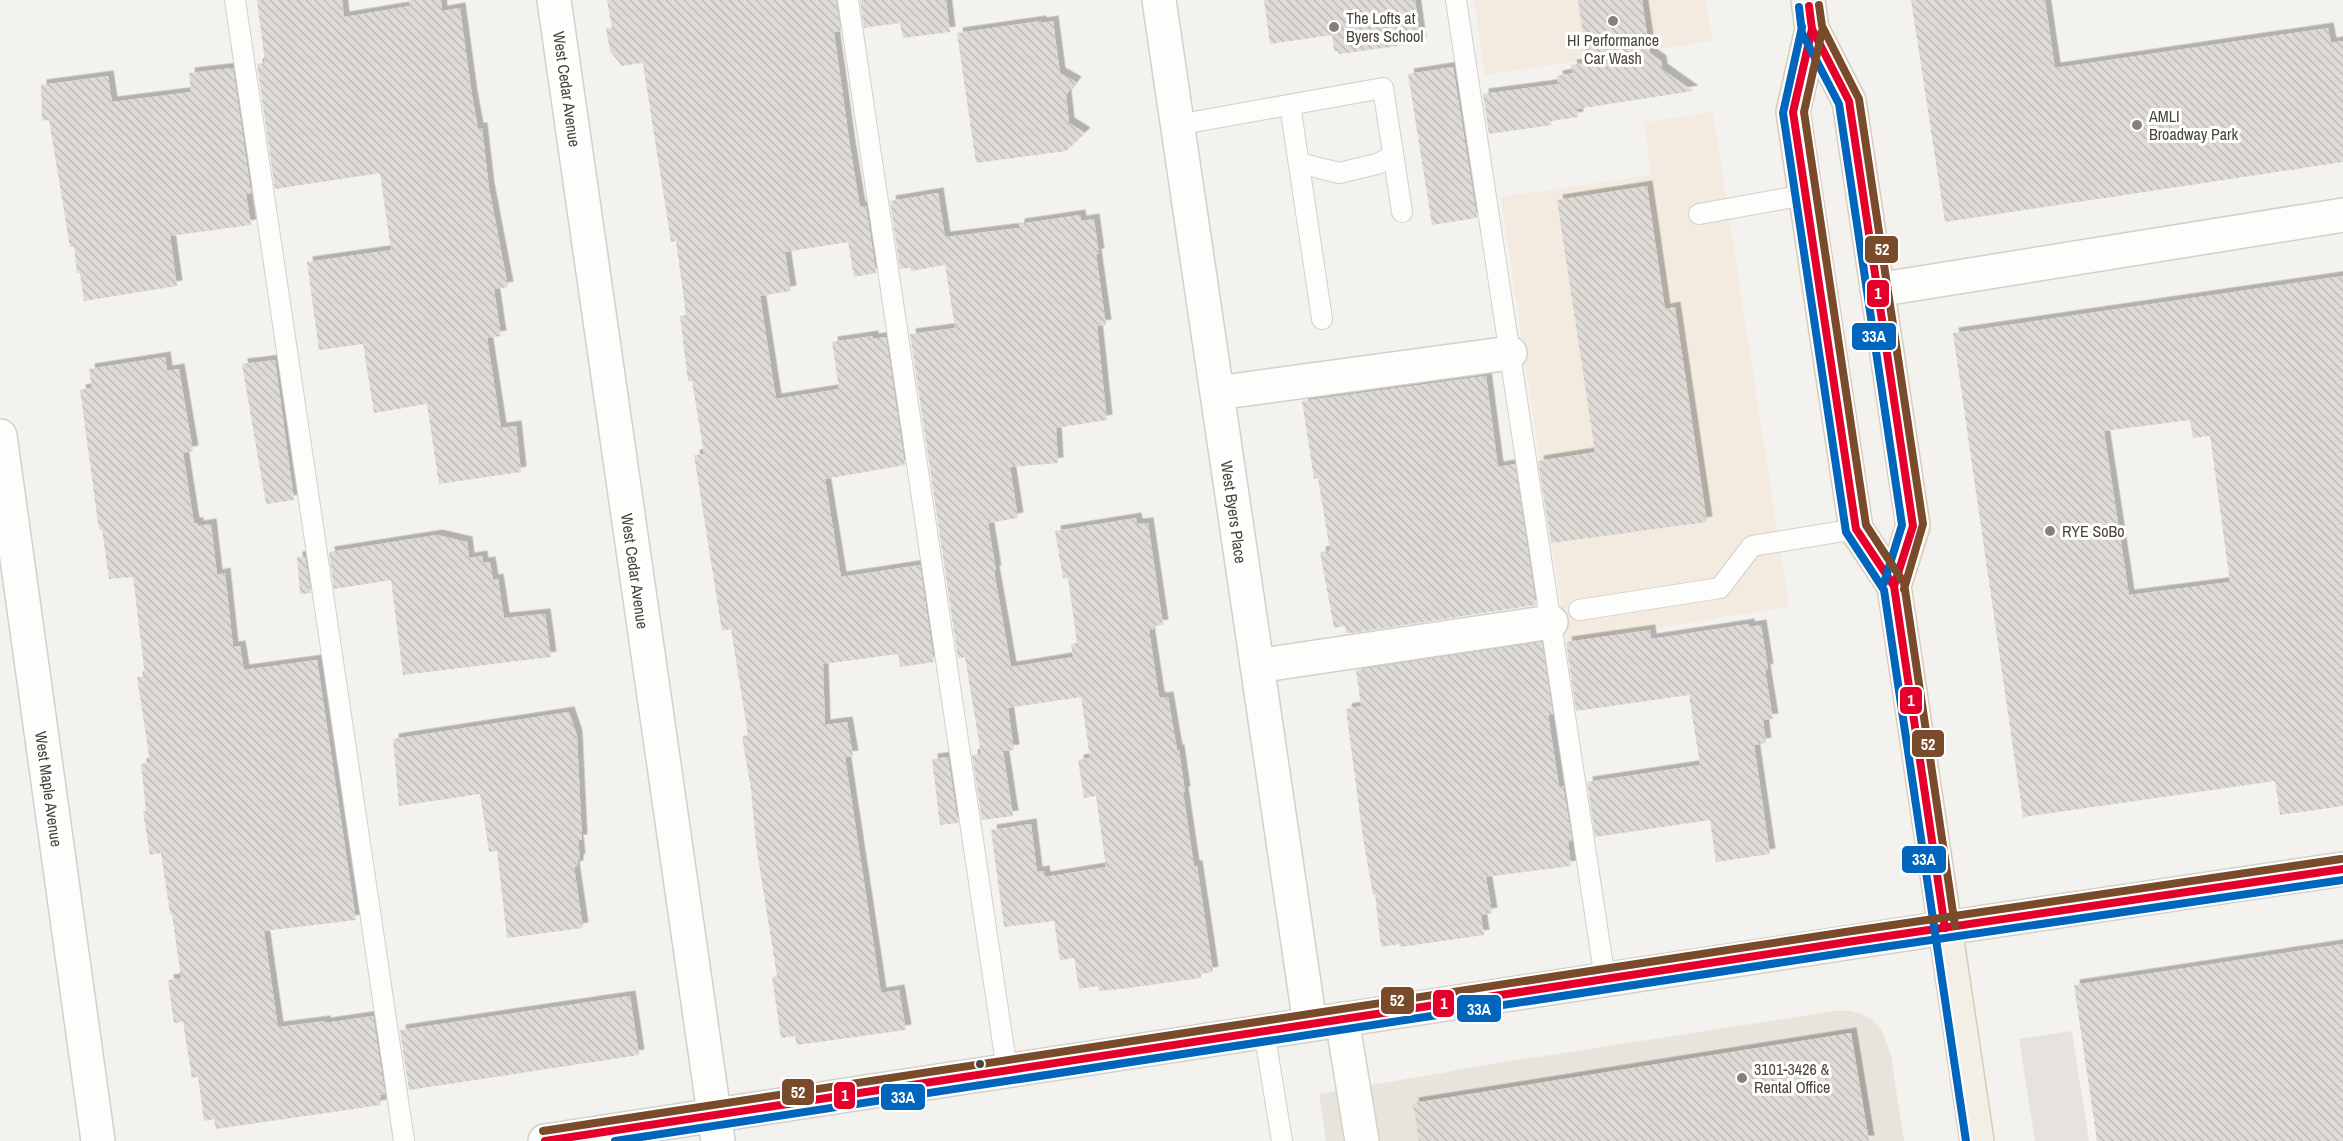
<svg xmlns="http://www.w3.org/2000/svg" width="2343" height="1141" viewBox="0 0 2343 1141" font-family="'Archivo Narrow',sans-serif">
<defs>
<pattern id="building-back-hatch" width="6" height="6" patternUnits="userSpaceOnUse" patternTransform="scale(1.5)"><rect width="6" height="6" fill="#dedbd6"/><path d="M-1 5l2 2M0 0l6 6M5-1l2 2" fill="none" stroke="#c0bdb8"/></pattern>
<filter id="shadow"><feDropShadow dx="5.5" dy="-5.5" stdDeviation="0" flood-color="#0004"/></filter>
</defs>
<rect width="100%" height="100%" fill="#f4f2ee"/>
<path fill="#e7e4dc" d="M 1835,1011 L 1850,1011 L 1862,1014 L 1872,1020 L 1881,1029 L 1891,1055 L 1904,1141 L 1326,1141 L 1319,1094 L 1505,1062 Z"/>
<path fill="#f3ebdf" d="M 1474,0 L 1706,0 L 1712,41 L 1485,75 Z
M 1713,112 L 1789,607 L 1566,642 L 1501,197 L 1651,175 L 1644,122 Z"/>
<path fill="#e6e3df" d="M 2072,1031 L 2089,1141 L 2035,1141 L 2019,1039 Z"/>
<path fill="url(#building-back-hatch)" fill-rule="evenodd" filter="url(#shadow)" d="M 257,0 L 342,0 L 344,17 L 410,6 L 409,0 L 441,0 L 442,11 L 460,8 L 472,96 L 478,128 L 482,128 L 489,188 L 508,287 L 494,289 L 501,336 L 487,338 L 501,428 L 516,426 L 521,472 L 439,484 L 427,404 L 374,413 L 363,344 L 319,350 L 307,262 L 391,250 L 380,173 L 275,189 L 257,64 L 265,63 Z
M 607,0 L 836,0 L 841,31 L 834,32 L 850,146 L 860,207 L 866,206 L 876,273 L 854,277 L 848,242 L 785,252 L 791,291 L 760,296 L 776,399 L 839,389 L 832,342 L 873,336 L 873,339 L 886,337 L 905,465 L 825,479 L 841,577 L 920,565 L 934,662 L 900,667 L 898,654 L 823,664 L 825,725 L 847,722 L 853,756 L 845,757 L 881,993 L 899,990 L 906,1030 L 797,1045 L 795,1036 L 781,1038 L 772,977 L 777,976 L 756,845 L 751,790 L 742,736 L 748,735 L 731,629 L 722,631 L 694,455 L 704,454 L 692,381 L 688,381 L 680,316 L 686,315 L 676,241 L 671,242 L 643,64 L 641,63 L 622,66 L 610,51 L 606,28 L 612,28 Z
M 860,0 L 946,0 L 950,32 L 903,38 L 900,23 L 864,28 Z
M 1264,0 L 1415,0 L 1421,43 L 1339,54 L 1338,51 L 1334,51 L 1332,35 L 1270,44 Z
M 1578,0 L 1642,0 L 1650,53 L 1661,61 L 1662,69 L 1693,91 L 1577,109 L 1578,117 L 1551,121 L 1552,125 L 1489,134 L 1483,94 L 1558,84 L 1557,76 L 1573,73 L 1571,65 L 1587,63 Z
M 1911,0 L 2045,0 L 2055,68 L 2328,28 L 2331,43 L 2343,41 L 2343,162 L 1945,222 Z
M 1041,21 L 1041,23 L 1053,21 L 1060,73 L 1076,82 L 1066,95 L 1069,123 L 1085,133 L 1066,151 L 976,163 L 957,33 Z
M 1453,67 L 1477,218 L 1432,225 L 1408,74 Z
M 233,68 L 251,193 L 246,194 L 251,225 L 170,236 L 177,286 L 84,301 L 80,273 L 77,273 L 74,247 L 70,247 L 49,120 L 42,121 L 41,85 L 108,76 L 112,102 L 191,92 L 189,73 Z
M 1647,186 L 1665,309 L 1675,307 L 1707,522 L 1551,543 L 1538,461 L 1595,452 L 1557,200 Z
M 938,193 L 945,237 L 1019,228 L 1019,224 L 1080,215 L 1081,221 L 1094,219 L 1099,254 L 1096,254 L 1106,325 L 1097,326 L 1107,420 L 1056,428 L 1058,463 L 1010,467 L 1018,518 L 988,523 L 996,571 L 994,571 L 1011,667 L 1073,657 L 1071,644 L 1077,643 L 1068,578 L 1063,578 L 1055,531 L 1136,518 L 1137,524 L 1148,523 L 1163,625 L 1153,626 L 1154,629 L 1149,630 L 1159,696 L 1161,698 L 1168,697 L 1177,750 L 1179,750 L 1185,792 L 1183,792 L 1194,866 L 1197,866 L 1213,972 L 1201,974 L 1201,978 L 1121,989 L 1099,991 L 1098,986 L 1079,989 L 1074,958 L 1060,960 L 1054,921 L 1004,927 L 991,830 L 1031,824 L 1037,872 L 1044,871 L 1045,877 L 1106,867 L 1096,796 L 1084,798 L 1078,760 L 1090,758 L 1081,697 L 1008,708 L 1014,750 L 1003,751 L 1013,816 L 982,820 L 972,755 L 981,754 L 965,657 L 958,658 L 910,334 L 955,328 L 945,265 L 911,271 L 910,268 L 900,269 L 890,201 Z
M 2343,276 L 2343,806 L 2280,815 L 2275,781 L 2023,817 L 1953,333 ZM 2190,420 L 2193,438 L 2210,436 L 2230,582 L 2129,595 L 2104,431 Z
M 165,357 L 167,371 L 179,369 L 193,451 L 183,453 L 194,523 L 198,523 L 198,526 L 211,524 L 217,575 L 225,573 L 233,647 L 240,646 L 244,670 L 317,660 L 356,920 L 264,931 L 278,1027 L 325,1021 L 325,1023 L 373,1016 L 385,1094 L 380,1095 L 381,1105 L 216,1129 L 214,1119 L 204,1121 L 198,1077 L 192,1078 L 183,1022 L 174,1023 L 168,980 L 181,978 L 172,914 L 170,914 L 161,853 L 150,855 L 143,811 L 146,811 L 141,764 L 150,762 L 137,677 L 145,676 L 133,577 L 109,579 L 102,529 L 99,530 L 80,390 L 92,388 L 89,369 Z
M 275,360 L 294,500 L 266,504 L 242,364 Z
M 1486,376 L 1498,467 L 1515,464 L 1536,605 L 1352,633 L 1346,633 L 1345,626 L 1334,628 L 1320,552 L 1330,551 L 1318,478 L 1314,479 L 1302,401 Z
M 437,535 L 467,542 L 469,558 L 482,556 L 483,563 L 490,562 L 493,580 L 498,579 L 504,618 L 545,614 L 551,657 L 403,675 L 391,580 L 334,589 L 329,552 Z
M 305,556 L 311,593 L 300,594 L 297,557 Z
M 1749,624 L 1749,627 L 1761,625 L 1768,669 L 1765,670 L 1773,719 L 1763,720 L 1766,743 L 1754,745 L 1770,854 L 1716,862 L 1710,820 L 1595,837 L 1587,782 L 1700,765 L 1689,695 L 1576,711 L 1566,642 L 1650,630 L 1651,639 Z
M 1542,642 L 1553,715 L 1548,715 L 1559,786 L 1563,786 L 1572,840 L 1568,841 L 1571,866 L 1486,877 L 1492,913 L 1481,915 L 1484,935 L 1400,947 L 1399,944 L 1381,947 L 1375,894 L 1373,895 L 1363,838 L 1346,709 L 1361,706 L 1356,670 Z
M 569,712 L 577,736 L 582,840 L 578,840 L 580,859 L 578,860 L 578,866 L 574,867 L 583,928 L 507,938 L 497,851 L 489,852 L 480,794 L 399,806 L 393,739 Z
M 948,757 L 958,823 L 940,825 L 932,759 Z
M 2343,944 L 2343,1141 L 2097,1141 L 2074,985 Z
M 630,996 L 639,1055 L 409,1090 L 400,1030 Z
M 1851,1033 L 1869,1141 L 1419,1141 L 1413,1103 Z"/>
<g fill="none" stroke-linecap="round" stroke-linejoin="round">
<g stroke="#d2d0cb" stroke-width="22">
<path id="service" d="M 235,0 L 404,1141
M 848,0 L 1007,1070
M 1456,0 L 1605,979
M 1290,105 L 1322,319
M 1177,125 L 1383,88 L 1402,212
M 1299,163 L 1339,173 L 1377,164 L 1393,156
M 1699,214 L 1805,195
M 1579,610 L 1720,588 L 1752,546 L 1856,529
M 1264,1031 L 1282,1141"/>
</g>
<g stroke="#d2d0cb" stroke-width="36">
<path id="minor" d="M 554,0 L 718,1141
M 1159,0 L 1310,1024
M 1877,290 L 2343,215
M 1217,393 L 1510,353
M 0,436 L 98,1141
M 1257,666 L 1551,622
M 1945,928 L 2343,869
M 1342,1019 L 1362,1141"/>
</g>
<g stroke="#d2d0cb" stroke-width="36">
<path id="tertiary" d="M 545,1141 L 1945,928"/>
</g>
<g stroke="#d6cebb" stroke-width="36">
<path id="primary" d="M 1808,0 L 1812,29 L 1849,101 L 1913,526 L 1894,586
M 1812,29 L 1793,112 L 1856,529 L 1894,586 L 1977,1141"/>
</g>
<use href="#service" stroke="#fdfdfc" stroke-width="20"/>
<use href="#minor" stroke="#fdfdfc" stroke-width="33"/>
<use href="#tertiary" stroke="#fdfdfc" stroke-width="33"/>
<use href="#primary" stroke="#f2efe6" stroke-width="33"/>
<g stroke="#fff" stroke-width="12">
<path id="bus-1" d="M 1809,6 L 1812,29 L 1849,101 L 1913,526 L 1894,586
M 1812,29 L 1793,112 L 1856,529 L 1894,586 L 1945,928
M 545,1141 L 1854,941 L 2343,869"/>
</g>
<g stroke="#fff" stroke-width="12">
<path id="bus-2" d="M 1799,7 L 1802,33 L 1839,104 L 1902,525 L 1884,583
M 1802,27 L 1783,113 L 1846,532 L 1884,590 L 1966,1141
M 615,1141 L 1856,951 L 2343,880"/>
</g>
<g stroke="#fff" stroke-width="12">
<path id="bus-3" d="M 1819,5 L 1822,26 L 1859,99 L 1923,524 L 1904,589
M 1822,31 L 1804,112 L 1866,525 L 1904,583 L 1955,926
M 543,1131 L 1852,931 L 2341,859"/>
</g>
<use href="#bus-1" stroke="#e4002b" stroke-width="8"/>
<use href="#bus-2" stroke="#0065bd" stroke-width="8"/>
<use href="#bus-3" stroke="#7a4b2a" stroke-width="8"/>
</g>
<g fill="#868178" stroke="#fff" stroke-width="2">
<circle cx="1613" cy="21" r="6"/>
<circle cx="1334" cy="27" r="6"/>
<circle cx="2137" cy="125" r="6"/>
<circle cx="2050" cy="531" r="6"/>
<circle cx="1742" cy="1078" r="6"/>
</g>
<circle fill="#4b4439" stroke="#fff" stroke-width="2" cx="980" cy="1064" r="5"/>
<g text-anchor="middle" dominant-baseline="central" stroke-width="6" stroke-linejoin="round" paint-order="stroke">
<g font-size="16" fill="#4b4439" stroke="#fff" text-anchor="start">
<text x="1346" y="18">The Lofts at<tspan x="1346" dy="18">Byers School</tspan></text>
<text x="1613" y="40" text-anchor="middle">HI Performance<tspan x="1613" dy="18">Car Wash</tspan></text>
<text x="2149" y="116">AMLI<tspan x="2149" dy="18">Broadway Park</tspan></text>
<text x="2062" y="531">RYE SoBo</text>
<text x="1754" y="1069">3101-3426 &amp;<tspan x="1754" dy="18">Rental Office</tspan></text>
</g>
<g font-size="16" fill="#4b4439" stroke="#fff">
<text transform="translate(567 89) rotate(82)">West Cedar Avenue</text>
<text transform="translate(1234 512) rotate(82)">West Byers Place</text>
<text transform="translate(635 571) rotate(82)">West Cedar Avenue</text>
<text transform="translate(49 789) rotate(82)">West Maple Avenue</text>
</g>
</g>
<g stroke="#fff" stroke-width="2">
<rect x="1864" y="235" width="35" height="29" rx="6" fill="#7a4b2a"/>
<rect x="1866" y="279" width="24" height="29" rx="6" fill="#e4002b"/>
<rect x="1851" y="322" width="46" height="29" rx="6" fill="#0065bd"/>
<rect x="1899" y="686" width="24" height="29" rx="6" fill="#e4002b"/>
<rect x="1911" y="729" width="34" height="29" rx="6" fill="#7a4b2a"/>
<rect x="1901" y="845" width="46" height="29" rx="6" fill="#0065bd"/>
<rect x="1380" y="986" width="35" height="29" rx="6" fill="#7a4b2a"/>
<rect x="1432" y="989" width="23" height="29" rx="6" fill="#e4002b"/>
<rect x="1456" y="994" width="46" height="29" rx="6" fill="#0065bd"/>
<rect x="781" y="1078" width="34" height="28" rx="6" fill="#7a4b2a"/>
<rect x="833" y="1081" width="23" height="29" rx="6" fill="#e4002b"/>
<rect x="880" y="1083" width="46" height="28" rx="6" fill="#0065bd"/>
</g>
<g font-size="16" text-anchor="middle" font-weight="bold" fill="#fff">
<text x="1882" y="255">52</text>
<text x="1878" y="299">1</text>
<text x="1874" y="342">33A</text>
<text x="1911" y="706">1</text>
<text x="1928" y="750">52</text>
<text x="1924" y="865">33A</text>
<text x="1397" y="1006">52</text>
<text x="1444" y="1009">1</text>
<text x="1479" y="1015">33A</text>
<text x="798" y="1098">52</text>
<text x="845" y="1101">1</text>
<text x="903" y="1103">33A</text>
</g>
</svg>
